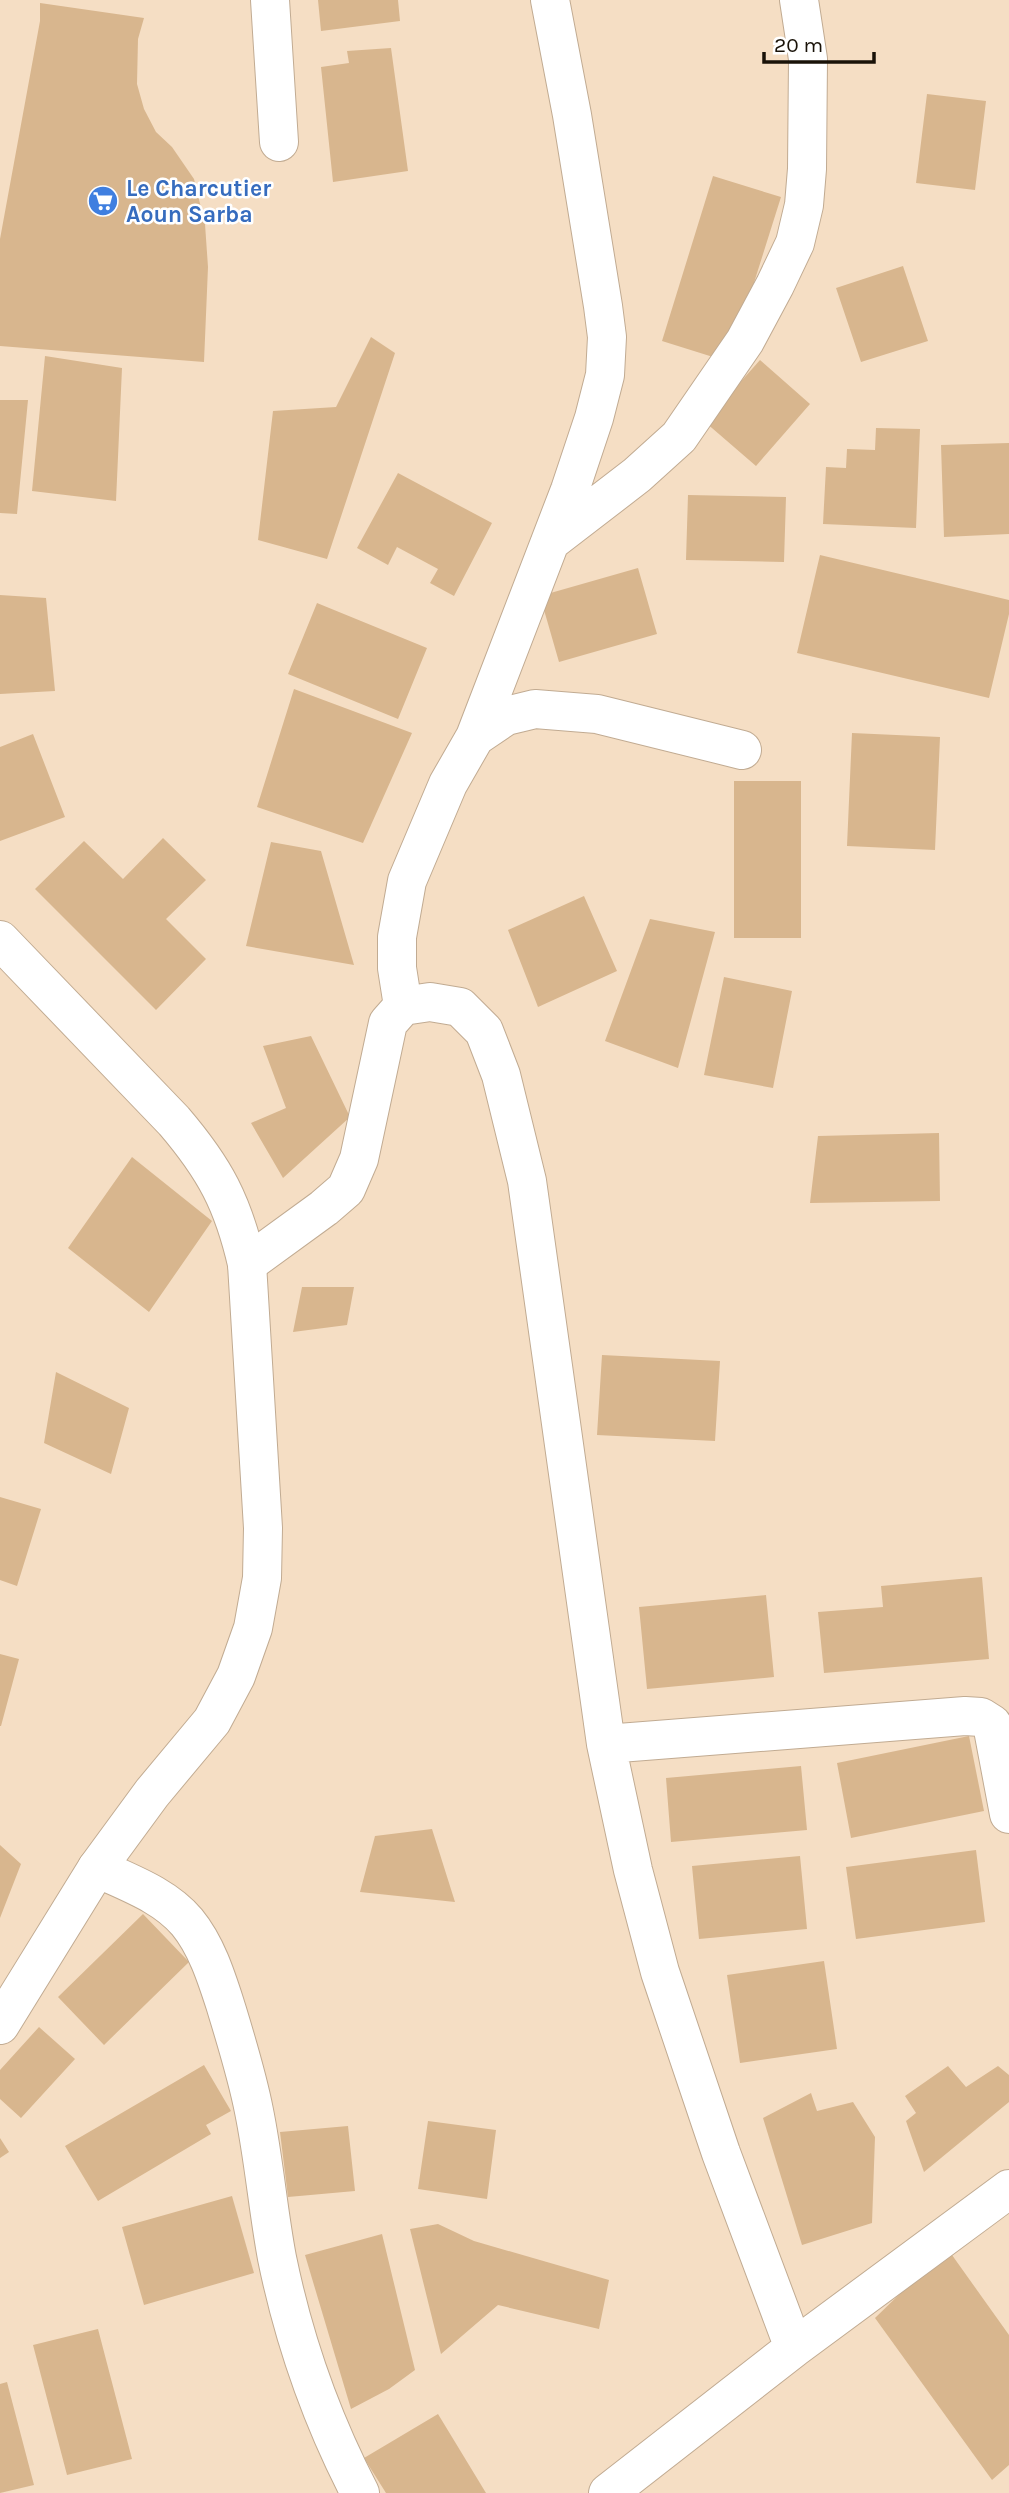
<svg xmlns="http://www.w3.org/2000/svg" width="1009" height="2493" viewBox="0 0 1009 2493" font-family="Karla,sans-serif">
<rect width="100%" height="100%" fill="#f5dec4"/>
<path fill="#d8b68e" d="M 318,0 L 398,0 L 400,21 L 321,31 Z
M 40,3 L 144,18 L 138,39 L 137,84 L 144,109 L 156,132 L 172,147 L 194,179 L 205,224 L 208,267 L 204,362 L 0,346 L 0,239 L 40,21 Z
M 391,48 L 408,171 L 333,182 L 321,67 L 349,63 L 347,51 Z
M 927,94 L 986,101 L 975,190 L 916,183 Z
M 713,176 L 781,197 L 729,362 L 662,341 Z
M 903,266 L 928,341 L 861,362 L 836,288 Z
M 371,337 L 395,353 L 327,559 L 258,540 L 273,411 L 336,407 Z
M 45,356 L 122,368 L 116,501 L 32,491 Z
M 760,360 L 810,404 L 756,466 L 705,422 Z
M 0,400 L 28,400 L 17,514 L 0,513 Z
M 876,428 L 920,429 L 916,528 L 823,524 L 826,467 L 846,468 L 847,449 L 875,450 Z
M 1009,443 L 1009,534 L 944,537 L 941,445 Z
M 398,473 L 492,523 L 454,596 L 430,583 L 438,569 L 397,547 L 388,565 L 357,548 Z
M 688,495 L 786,497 L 784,562 L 686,560 Z
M 820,555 L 1009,600 L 1009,614 L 989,698 L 797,653 Z
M 638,568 L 657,634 L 559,662 L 540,596 Z
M 0,595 L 46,598 L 55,691 L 0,694 Z
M 317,603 L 427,648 L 398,719 L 288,674 Z
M 294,689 L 412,733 L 363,843 L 257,807 Z
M 852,733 L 940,737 L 935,850 L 847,846 Z
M 33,734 L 65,817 L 0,841 L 0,747 Z
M 734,781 L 801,781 L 801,938 L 734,938 Z
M 163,838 L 206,880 L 166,919 L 206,959 L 156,1010 L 35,889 L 84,841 L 123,879 Z
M 271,842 L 321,851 L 354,965 L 246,946 Z
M 584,896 L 617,971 L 538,1007 L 508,930 Z
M 650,919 L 715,932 L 678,1068 L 605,1041 Z
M 724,977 L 792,991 L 773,1088 L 704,1075 Z
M 311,1036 L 350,1117 L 283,1178 L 251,1123 L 286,1108 L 263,1046 Z
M 939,1133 L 940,1201 L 810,1203 L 818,1136 Z
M 132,1157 L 212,1221 L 149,1312 L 68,1248 Z
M 302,1287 L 354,1287 L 347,1325 L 293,1332 Z
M 602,1355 L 720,1361 L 715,1441 L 597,1435 Z
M 56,1372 L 129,1408 L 111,1474 L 44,1443 Z
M 0,1497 L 41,1509 L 17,1586 L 0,1580 Z
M 982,1577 L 989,1659 L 824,1673 L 818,1612 L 883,1607 L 881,1586 Z
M 766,1595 L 774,1677 L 647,1689 L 639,1607 Z
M 0,1654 L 19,1659 L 1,1726 L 0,1726 Z
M 969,1736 L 984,1811 L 851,1838 L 837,1763 Z
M 801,1766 L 807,1830 L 671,1842 L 666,1778 Z
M 432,1829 L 455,1902 L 360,1892 L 375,1836 Z
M 0,1845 L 21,1864 L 0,1918 Z
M 976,1850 L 985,1922 L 856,1939 L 846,1867 Z
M 800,1856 L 807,1929 L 699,1939 L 692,1866 Z
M 143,1914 L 189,1962 L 104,2045 L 58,1997 Z
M 824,1961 L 837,2049 L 740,2063 L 727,1975 Z
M 39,2027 L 75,2059 L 21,2118 L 0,2099 L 0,2070 Z
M 204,2065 L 231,2111 L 206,2125 L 211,2134 L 98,2201 L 65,2146 Z
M 948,2066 L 966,2087 L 998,2066 L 1009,2075 L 1009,2102 L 924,2172 L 906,2121 L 916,2113 L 905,2096 Z
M 811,2093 L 817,2111 L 853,2102 L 875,2137 L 872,2223 L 802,2245 L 763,2118 Z
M 428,2121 L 496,2130 L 487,2199 L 418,2189 Z
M 348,2126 L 355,2191 L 288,2197 L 280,2132 Z
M 0,2138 L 9,2152 L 0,2158 Z
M 232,2196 L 254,2273 L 144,2305 L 122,2227 Z
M 438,2224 L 474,2241 L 609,2280 L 599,2329 L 498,2305 L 441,2354 L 410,2229 Z
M 382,2234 L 415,2370 L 389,2389 L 351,2409 L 305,2255 Z
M 947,2248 L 1009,2335 L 1009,2465 L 992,2480 L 875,2318 Z
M 98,2329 L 132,2459 L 67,2475 L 33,2345 Z
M 7,2382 L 34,2485 L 0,2493 L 0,2384 Z
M 438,2414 L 486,2493 L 386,2493 L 364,2458 Z"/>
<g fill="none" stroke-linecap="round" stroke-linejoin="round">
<g stroke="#c1ab92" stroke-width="40">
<path id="minor" d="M 270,0 L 279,142
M 550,542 L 637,475 L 679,437 L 745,341 L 775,285 L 795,243 L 804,205 L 807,169 L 808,59 L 799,0
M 475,737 L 570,490 L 594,418 L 605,375 L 607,337 L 603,306 L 572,115 L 550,0
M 403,1006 L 397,968 L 397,937 L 407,881 L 448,784 L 475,737 L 506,716 L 535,709 L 597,714 L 742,750
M 247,1264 L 324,1208 L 346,1189 L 359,1159 L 388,1023 L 403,1006 L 430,1002 L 460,1007 L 484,1031 L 501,1075 L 527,1181 L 606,1744 L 633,1870 L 660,1972 L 721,2153 L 794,2348
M 606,1744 L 965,1716 L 981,1717 L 992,1724 L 1009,1814
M 97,1868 C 129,1883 164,1895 187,1922 C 206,1945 216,1976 225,2004 C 236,2040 247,2075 254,2111 C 264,2160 268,2210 277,2258 C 294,2341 321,2418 360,2493
M 608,2493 L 794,2348 L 1009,2189"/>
</g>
<g stroke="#c1ab92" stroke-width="40">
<path id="major" d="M 0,940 L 174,1121 C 215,1169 233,1203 247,1264 L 263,1528 L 262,1578 L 253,1628 L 236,1676 L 212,1721 L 152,1793 L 97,1868 L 0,2025"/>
</g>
<use href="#minor" stroke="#fff" stroke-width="38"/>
<use href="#major" stroke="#fff" stroke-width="38"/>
</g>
<defs>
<g id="supermarket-disc" transform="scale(1.575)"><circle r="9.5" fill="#3f7fe0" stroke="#fff"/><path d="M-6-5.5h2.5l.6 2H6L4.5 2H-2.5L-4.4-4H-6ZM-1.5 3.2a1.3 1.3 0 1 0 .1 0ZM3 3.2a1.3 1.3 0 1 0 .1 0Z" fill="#fff"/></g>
</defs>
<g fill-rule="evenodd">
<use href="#supermarket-disc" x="103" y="201"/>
</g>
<g text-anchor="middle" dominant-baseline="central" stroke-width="5" stroke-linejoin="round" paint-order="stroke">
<g font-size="23" font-weight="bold" fill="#366cbe" stroke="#fff" text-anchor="start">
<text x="126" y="188">Le Charcutier<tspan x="126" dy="26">Aoun Sarba</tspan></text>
</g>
</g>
<path d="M764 52v10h110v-10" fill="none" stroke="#191208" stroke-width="3.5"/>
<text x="774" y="52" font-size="21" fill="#191208" stroke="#ffffff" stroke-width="5" paint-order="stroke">20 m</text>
</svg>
